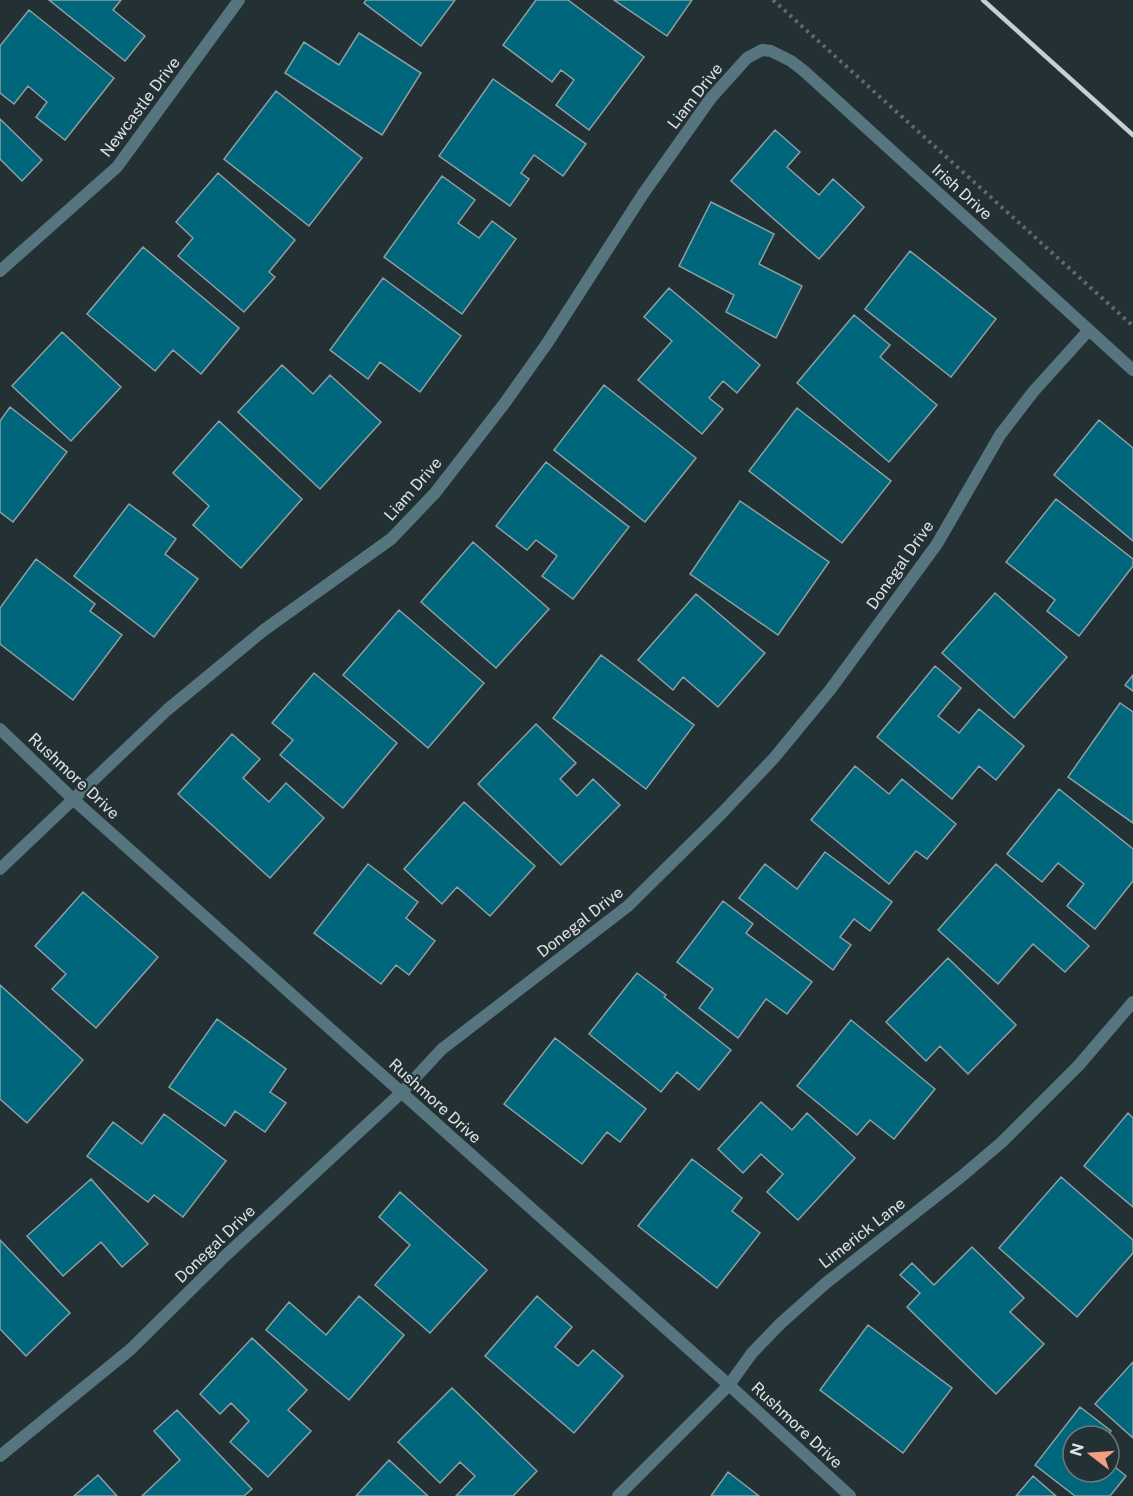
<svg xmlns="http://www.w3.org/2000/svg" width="1133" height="1496" viewBox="0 0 1133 1496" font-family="'Public Sans',sans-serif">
<rect width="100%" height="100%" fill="#233135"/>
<path fill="#00667c" stroke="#8e9fa4" stroke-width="1.5" d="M 49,0 L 121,0 L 113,10 L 145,36 L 125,61 Z
M 366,0 L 455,0 L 421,46 L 364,3 Z
M 536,0 L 568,0 L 644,57 L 589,130 L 556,105 L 574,80 L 561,70 L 552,82 L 503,45 Z
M 614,0 L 692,0 L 667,36 Z
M 29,10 L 114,78 L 65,140 L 36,117 L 47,102 L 28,86 L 14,104 L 0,93 L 0,46 Z
M 359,33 L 421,73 L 382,135 L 285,73 L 304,42 L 339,65 Z
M 493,79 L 586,144 L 563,176 L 534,155 L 521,173 L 529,179 L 510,206 L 439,156 Z
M 276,91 L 362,158 L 309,226 L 224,159 Z
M 0,119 L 42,160 L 22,181 L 0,159 Z
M 775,130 L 800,152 L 787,167 L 819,195 L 833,179 L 864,207 L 819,259 L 731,181 Z
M 218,173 L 295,240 L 269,272 L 275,277 L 244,312 L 178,256 L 193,238 L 176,222 Z
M 442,176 L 475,200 L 458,223 L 479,238 L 492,221 L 516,239 L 462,314 L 384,257 Z
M 711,202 L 774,234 L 759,264 L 802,286 L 776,338 L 726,312 L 734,295 L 679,266 Z
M 143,247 L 239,328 L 201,374 L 173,350 L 155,371 L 87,314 Z
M 910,251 L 996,319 L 951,377 L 865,309 Z
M 383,278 L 461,336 L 420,392 L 380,362 L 368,379 L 330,350 Z
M 669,288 L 760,365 L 737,393 L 723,381 L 709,398 L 723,409 L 702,434 L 638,380 L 672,341 L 644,317 Z
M 854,315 L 890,345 L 880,357 L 937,405 L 889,462 L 797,383 Z
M 62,332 L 121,387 L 71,441 L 12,386 Z
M 282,365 L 313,394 L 330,375 L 381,422 L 320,489 L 238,412 Z
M 604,385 L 696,458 L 645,522 L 554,450 Z
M 10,407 L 67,452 L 13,522 L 0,512 L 0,421 Z
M 797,408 L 891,481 L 842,543 L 749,471 Z
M 1099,420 L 1133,448 L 1133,541 L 1054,475 Z
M 219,421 L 302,499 L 241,568 L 193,525 L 209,506 L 173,473 Z
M 546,462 L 629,527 L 573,599 L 542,576 L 557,556 L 536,540 L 527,550 L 496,526 Z
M 1056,499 L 1133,559 L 1133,566 L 1079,636 L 1047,611 L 1055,600 L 1006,562 Z
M 740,501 L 829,562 L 778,635 L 690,574 Z
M 129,504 L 176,539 L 165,554 L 198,579 L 154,637 L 74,576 Z
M 473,542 L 549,609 L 496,668 L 421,602 Z
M 36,559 L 95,604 L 90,611 L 122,635 L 73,700 L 0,644 L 0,608 Z
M 995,593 L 1067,657 L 1014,718 L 942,653 Z
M 696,594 L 765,653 L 718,707 L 683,677 L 673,690 L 638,660 Z
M 399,610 L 484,683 L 428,748 L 343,675 Z
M 601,655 L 694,725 L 646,789 L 553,718 Z
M 935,666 L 961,688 L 938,716 L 959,733 L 979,709 L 1024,746 L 996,780 L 979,766 L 952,799 L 877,737 Z
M 314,673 L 397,743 L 343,808 L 280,755 L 293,740 L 272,723 Z
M 1133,675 L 1133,691 L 1125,685 Z
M 1120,703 L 1133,712 L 1133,823 L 1068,777 Z
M 536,724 L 576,763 L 560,779 L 577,796 L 593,779 L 620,805 L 561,865 L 478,784 Z
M 232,734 L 260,759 L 243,778 L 269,802 L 286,783 L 324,818 L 270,878 L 178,794 Z
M 855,766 L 889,794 L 902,779 L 956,824 L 927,859 L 916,851 L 889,884 L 811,820 Z
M 1059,789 L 1133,849 L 1133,881 L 1095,929 L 1067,906 L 1084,884 L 1058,863 L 1042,882 L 1007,854 Z
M 464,802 L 535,866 L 490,916 L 457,887 L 442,904 L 404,869 Z
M 825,852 L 892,902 L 870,931 L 854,919 L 840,937 L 851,945 L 833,970 L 739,898 L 765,864 L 797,889 Z
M 368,864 L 418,902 L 406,918 L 435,941 L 409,975 L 396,965 L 381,984 L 314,933 Z
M 996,864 L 1089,946 L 1065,972 L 1033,944 L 998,984 L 938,930 Z
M 83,892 L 158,957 L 96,1028 L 52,989 L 66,974 L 35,946 Z
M 723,901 L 753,924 L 746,933 L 812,982 L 787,1014 L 766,999 L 738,1038 L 699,1008 L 713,989 L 677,962 Z
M 948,958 L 1016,1025 L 968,1074 L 940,1046 L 926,1061 L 886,1022 Z
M 637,973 L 666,995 L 664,997 L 731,1050 L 699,1090 L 677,1072 L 661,1092 L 589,1034 Z
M 0,985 L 83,1060 L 27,1123 L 0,1099 Z
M 217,1019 L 286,1069 L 270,1092 L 286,1103 L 265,1132 L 235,1111 L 225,1126 L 169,1087 Z
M 851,1020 L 935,1089 L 894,1139 L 870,1120 L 857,1135 L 797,1086 Z
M 555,1038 L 646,1109 L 620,1142 L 607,1132 L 582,1164 L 504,1104 Z
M 761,1102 L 792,1130 L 807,1113 L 855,1158 L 798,1220 L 767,1192 L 783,1174 L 761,1154 L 743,1173 L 718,1149 Z
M 1128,1113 L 1133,1118 L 1133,1207 L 1084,1166 Z
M 164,1114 L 226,1161 L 183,1217 L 154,1195 L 148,1202 L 87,1156 L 113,1122 L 142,1144 Z
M 692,1159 L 742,1198 L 732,1211 L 760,1233 L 717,1288 L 638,1226 Z
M 1061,1177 L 1133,1240 L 1133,1253 L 1077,1317 L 999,1248 Z
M 91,1179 L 148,1244 L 122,1267 L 101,1242 L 63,1276 L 27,1236 Z
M 400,1192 L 487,1270 L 430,1333 L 375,1285 L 410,1245 L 379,1217 Z
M 0,1240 L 70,1313 L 26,1356 L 0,1329 Z
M 972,1247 L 1024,1298 L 1010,1312 L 1044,1344 L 996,1394 L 907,1307 L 920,1293 L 900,1275 L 912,1263 L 934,1285 Z
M 359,1296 L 404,1335 L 349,1400 L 266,1330 L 289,1302 L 326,1335 Z
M 537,1296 L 572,1327 L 555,1347 L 578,1366 L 593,1350 L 623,1376 L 574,1433 L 485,1356 Z
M 868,1325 L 952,1388 L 903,1453 L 820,1390 Z
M 252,1338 L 307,1390 L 288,1410 L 311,1431 L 268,1477 L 230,1442 L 249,1421 L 231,1403 L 220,1414 L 200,1394 Z
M 1133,1362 L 1133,1438 L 1095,1404 Z
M 452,1388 L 537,1471 L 513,1496 L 456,1496 L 475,1476 L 460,1462 L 440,1483 L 398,1442 Z
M 1080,1407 L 1111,1431 L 1108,1436 L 1073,1436 L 1073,1472 L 1109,1472 L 1109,1462 L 1126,1476 L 1110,1496 L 1075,1496 L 1035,1465 Z
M 177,1410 L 252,1489 L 244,1496 L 142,1496 L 180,1460 L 154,1431 Z
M 389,1460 L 428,1496 L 356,1496 Z
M 728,1472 L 759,1496 L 711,1496 Z
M 98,1475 L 117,1496 L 74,1496 Z
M 1033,1476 L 1056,1496 L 1016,1496 Z"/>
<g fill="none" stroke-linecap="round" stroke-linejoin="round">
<path stroke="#5e6a6e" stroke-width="4" stroke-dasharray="3 4.5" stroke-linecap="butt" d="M 773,0 L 1133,326"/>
<path stroke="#57757f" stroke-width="12" d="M 0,271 L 117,167 L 239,0
M 0,729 L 74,800 L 729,1385 L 850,1496
M 0,869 L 167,710 L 264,630 L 391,539 L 435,493 L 504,404 L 548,342 L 643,194 L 711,98 L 747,58 L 762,50 L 771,51 L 791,61 L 804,71 L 1133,370
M 0,1456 L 131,1349 L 223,1258 L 401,1093 L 442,1049 L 628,906 L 722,813 L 774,758 L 830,690 L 937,544 L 1000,435 L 1033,392 L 1089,330
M 618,1496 L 729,1385 L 752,1353 L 781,1323 L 826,1283 L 962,1176 L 1002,1142 L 1079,1065 L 1133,1002"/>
<path stroke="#c6cfd2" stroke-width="4.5" d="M 983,0 L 1133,135"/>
</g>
<g text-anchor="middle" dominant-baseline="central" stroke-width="4.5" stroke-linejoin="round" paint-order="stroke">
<g font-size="16" fill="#dbe3e6" stroke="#233135">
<text transform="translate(695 96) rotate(-52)">Liam Drive</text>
<text transform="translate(140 107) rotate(-53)">Newcastle Drive</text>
<text transform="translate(962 192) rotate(42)">Irish Drive</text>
<text transform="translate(413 489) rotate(-49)">Liam Drive</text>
<text transform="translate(900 565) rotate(-55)">Donegal Drive</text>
<text transform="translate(74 776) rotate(43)">Rushmore Drive</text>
<text transform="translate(580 922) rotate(-38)">Donegal Drive</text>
<text transform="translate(435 1101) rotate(42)">Rushmore Drive</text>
<text transform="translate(862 1233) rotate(-38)">Limerick Lane</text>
<text transform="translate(215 1244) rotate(-44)">Donegal Drive</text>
<text transform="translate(797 1425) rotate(43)">Rushmore Drive</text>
</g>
</g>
<g transform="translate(1091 1454) rotate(287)"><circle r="28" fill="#233135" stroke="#6d787c" stroke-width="1.5"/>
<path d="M0-4.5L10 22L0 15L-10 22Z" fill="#f39f82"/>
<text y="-9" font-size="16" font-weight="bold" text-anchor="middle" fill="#dbe3e6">N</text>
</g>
</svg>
